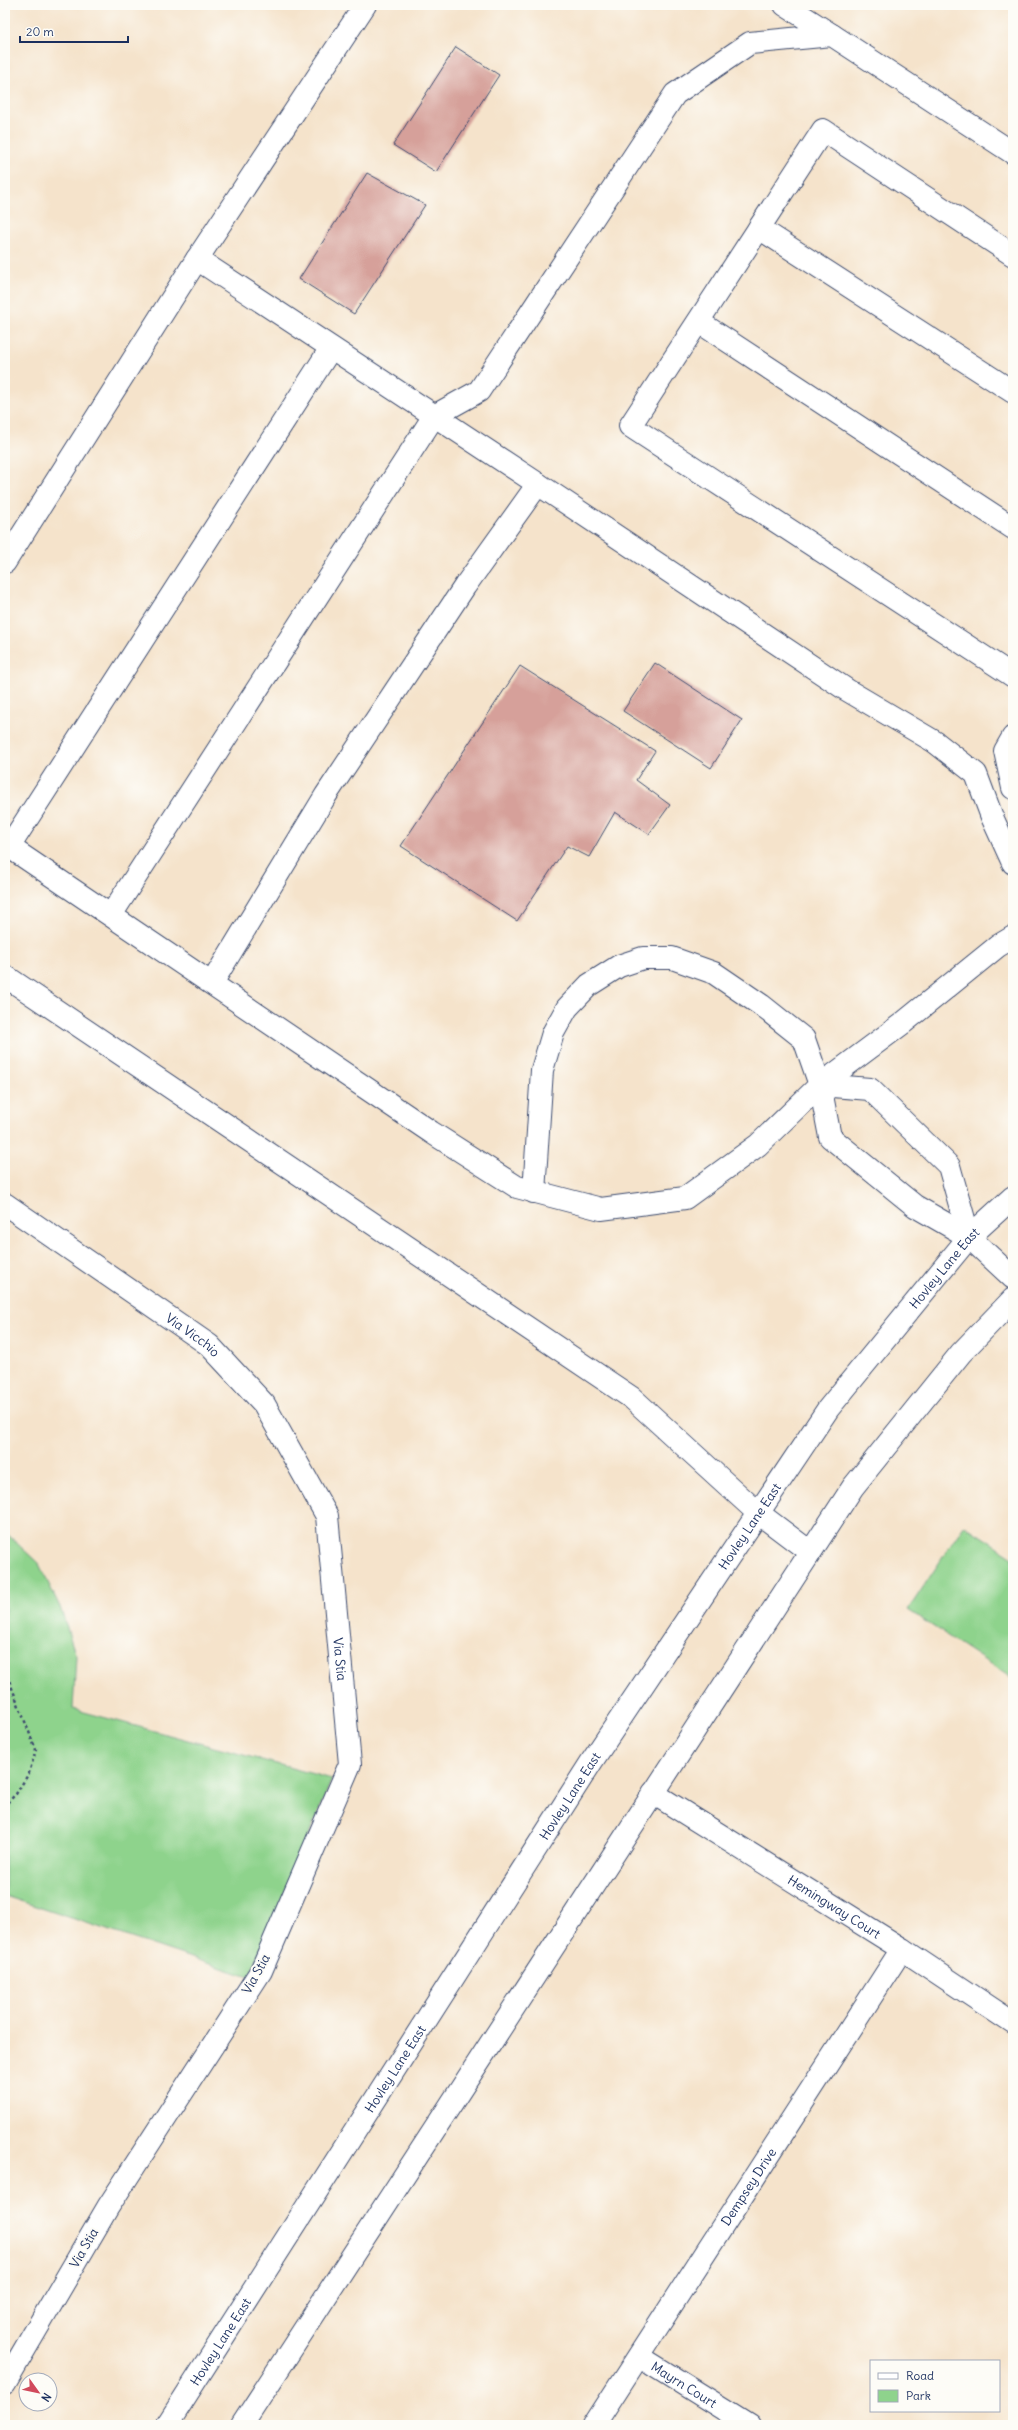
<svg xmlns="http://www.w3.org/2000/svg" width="1018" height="2430" viewBox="0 0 1018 2430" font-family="Delius,sans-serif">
<rect width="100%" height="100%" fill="#fdfcf7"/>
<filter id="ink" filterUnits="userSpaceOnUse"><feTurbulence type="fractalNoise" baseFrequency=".025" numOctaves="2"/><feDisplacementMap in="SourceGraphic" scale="8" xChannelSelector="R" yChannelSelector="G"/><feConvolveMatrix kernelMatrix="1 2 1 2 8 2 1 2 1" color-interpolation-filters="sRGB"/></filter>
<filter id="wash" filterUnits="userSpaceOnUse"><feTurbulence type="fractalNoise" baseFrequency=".012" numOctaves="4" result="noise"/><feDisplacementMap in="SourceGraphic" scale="16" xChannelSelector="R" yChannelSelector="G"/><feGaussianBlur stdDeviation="0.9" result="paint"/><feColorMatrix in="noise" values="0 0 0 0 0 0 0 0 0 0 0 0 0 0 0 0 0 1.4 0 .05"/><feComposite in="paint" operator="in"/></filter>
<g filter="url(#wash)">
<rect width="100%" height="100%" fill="#f5e3cb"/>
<path fill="#8ed38c" stroke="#548175" d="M 964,1525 L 1013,1557 L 1013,1679 L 908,1610 Z
M 5,1532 L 39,1564 L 60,1607 L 76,1656 L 73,1709 L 332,1779 L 249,1977 L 5,1896 Z"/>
<g id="blocks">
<path fill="#d6a09a" d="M 456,47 L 499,75 L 436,172 L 393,145 Z
M 367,173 L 425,205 L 354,314 L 299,279 Z
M 655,663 L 742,720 L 711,768 L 623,711 Z
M 520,666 L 655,751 L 636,780 L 670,805 L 649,834 L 615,812 L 589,857 L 567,846 L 517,921 L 401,846 Z"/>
</g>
</g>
<g filter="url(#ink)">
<use href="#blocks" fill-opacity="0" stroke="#3c4a6e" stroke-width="1"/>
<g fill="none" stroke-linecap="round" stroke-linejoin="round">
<g stroke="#3c4a6e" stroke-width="24">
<g id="minor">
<path d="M 785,5 L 832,35"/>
<path d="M 759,228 L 1013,392"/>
<path d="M 1013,255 L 823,130 L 630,426 L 1013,676"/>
<path d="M 197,259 L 365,5"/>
<path d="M 699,322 L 1013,528"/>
<path d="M 5,562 L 197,259 L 538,484"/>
<path d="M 1013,737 L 1005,751 L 1013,788"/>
<path d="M 5,844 L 431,1132 L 517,1187 L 601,1209 L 685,1198 L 758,1145 L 820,1085 L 903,1023 L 998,946 L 1013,937"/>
<path d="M 9,847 L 331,348"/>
<path d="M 111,915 L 434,416 L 479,391 L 675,94 L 750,43 L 832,35 L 1013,153"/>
<path d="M 5,976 L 632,1398 L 757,1512 L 810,1552"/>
<path d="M 212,983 L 326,795 L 465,586 L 538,484 L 847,690 L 935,742 L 976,774 L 992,817 L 1013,863"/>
<path d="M 820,1085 L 870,1089 L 949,1166 L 969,1237"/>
<path d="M 534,1192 L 542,1070 L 553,1033 L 567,1008 L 589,985 L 619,966 L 643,958 L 672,958 L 714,973 L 761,1005 L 804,1039 L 820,1085 L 830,1137 L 915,1206 L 969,1237 L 1013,1278"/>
<path id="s1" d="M 5,1204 L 209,1345 L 264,1404 L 327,1516 L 350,1764 L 261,1971 L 108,2207 L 5,2383"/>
<path id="s2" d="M 653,1793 L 902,1949 L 1013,2023"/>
<path id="s3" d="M 640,2357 L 749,2425"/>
<path id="s4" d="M 594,2425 L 902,1949"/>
</g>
</g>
<g stroke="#3c4a6e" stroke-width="24">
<g id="major">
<path id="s5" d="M 167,2425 L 592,1761 L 828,1409 L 969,1237 L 1013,1197"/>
<path d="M 242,2425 L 853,1487 L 961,1353 L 1013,1299"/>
</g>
</g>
<path stroke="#3c4a6e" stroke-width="2.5" stroke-dasharray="3 3" stroke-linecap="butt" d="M 5,1670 L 36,1750 L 29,1773 L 16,1794 L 5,1805"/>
<use href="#minor" stroke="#fff" stroke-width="22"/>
<use href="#major" stroke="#fff" stroke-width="22"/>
</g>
</g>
<g text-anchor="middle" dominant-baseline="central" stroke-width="4" stroke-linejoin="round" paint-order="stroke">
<g font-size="13" fill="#1b2f5e" stroke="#fdfcf7">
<text stroke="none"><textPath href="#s5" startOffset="1395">Hovley Lane East</textPath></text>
<text stroke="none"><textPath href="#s1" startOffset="229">Via Vicchio</textPath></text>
<text stroke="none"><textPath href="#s5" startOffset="1071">Hovley Lane East</textPath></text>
<text stroke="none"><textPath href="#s1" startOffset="601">Via Stia</textPath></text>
<text stroke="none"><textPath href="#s5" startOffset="747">Hovley Lane East</textPath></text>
<text stroke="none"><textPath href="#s2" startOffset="214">Hemingway Court</textPath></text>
<text transform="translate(256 1974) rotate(-61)">Via Stia</text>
<text stroke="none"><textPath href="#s5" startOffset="423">Hovley Lane East</textPath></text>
<text stroke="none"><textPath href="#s4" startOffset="284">Dempsey Drive</textPath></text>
<text transform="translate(84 2248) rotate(-60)">Via Stia</text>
<text stroke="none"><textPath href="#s5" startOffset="99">Hovley Lane East</textPath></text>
<text stroke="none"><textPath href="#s3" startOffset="52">Mayrn Court</textPath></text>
</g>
</g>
<rect width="1018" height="2430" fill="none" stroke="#fdfcf7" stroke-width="20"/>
<rect x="870" y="2360" width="130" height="52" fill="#fdfcf7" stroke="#a3aaba"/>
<rect x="878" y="2373" width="20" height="6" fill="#ffffff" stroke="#a3aaba"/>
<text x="906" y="2380" font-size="12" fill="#1b2f5e">Road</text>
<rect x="878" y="2390" width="20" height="12" fill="#8ed38c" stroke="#a3aaba"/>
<text x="906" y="2400" font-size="12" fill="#1b2f5e">Park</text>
<g transform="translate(38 2392) rotate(123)"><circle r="19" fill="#fdfcf7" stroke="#a3aaba"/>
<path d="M0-3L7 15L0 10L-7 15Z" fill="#d1495b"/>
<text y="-6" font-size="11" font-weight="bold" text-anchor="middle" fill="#1b2f5e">N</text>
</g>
<path d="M20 36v6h108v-6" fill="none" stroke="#1b2f5e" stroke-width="2"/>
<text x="26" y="36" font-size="12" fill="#1b2f5e" stroke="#fdfcf7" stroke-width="3" paint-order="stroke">20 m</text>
</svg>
